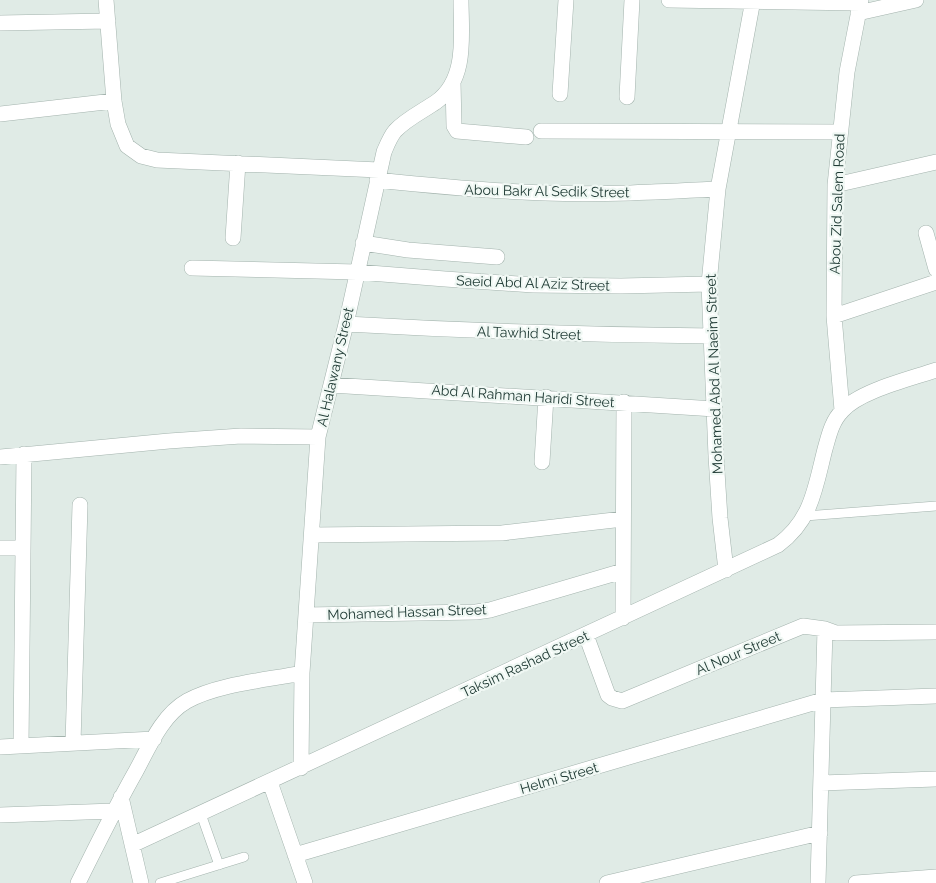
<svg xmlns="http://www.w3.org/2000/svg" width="936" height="883" viewBox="0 0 936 883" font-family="Raleway,sans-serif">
<rect width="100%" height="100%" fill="#e0ebe6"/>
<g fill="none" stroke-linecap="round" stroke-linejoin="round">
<g stroke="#a3b3ad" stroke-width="10">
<path id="service" d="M 805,516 L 936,506
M 201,814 L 219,865
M 160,883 L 244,857"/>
</g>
<g stroke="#a3b3ad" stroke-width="16">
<path id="minor" d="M 106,0 L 114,101 L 118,124 L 127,146 L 141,156 L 157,160 L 379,170
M 669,0 L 860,3
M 858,13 L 916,0
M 0,23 L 108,21
M 453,82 L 454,126 L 457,131 L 526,137
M 560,94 L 566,0
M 627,97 L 632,0
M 0,114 L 114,101
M 541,131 L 840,132
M 377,180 C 433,186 489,191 545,193 C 603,195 660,192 718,189
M 835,185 L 936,162
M 926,233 L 936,269
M 233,238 L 238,163
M 363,243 L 408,250 L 497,257
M 192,268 L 357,272 L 445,279 L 533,285 L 621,286 L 709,284
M 834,316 L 936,282
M 346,324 C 468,331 590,335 712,336
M 331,385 L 715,409
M 842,410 L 834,316 L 835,185 L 847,72 L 861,0
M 0,457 L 169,441 L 241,436 L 318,437
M 542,462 L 546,397
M 312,535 L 502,533 L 623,519
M 0,548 L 23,548
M 726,570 L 720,518 L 716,456 L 709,284 L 718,189 L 753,0
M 306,615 L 476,612 L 490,610 L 623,571
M 623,618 L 624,402
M 586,635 L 608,695 L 612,698 L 622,701 L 803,626 L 825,629 L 836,633 L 936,632
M 73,743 L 80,505
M 21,746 L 24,454
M 0,747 L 154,739
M 301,768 L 302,673 L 318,437 L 346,324 L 384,152 C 387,145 390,137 395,131 C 406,119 423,111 436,102 C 468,79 461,34 461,0
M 270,782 L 305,883
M 821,783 L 936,779
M 121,797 L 141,883
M 0,815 L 114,811
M 132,845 L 778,545 C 812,520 815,488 825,449 C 829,435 832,421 842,411 C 859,391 910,379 936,370
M 295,855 L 823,700 L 936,696
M 78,883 C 97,845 115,808 136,771 C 149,747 162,715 187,701 C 218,684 267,680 302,673
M 607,883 L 820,833
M 818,883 L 825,629
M 856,883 L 936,877"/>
</g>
<use href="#service" stroke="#fff" stroke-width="9"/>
<use href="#minor" stroke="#fff" stroke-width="15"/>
</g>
<g text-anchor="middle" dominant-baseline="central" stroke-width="4.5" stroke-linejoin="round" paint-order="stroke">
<g font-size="14" fill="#203b35" stroke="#f0f8f4">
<text transform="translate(547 191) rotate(1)">Abou Bakr Al Sedik Street</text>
<text transform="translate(837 204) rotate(-88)">Abou Zid Salem Road</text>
<text transform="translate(533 283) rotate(2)">Saeid Abd Al Aziz Street</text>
<text transform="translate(529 333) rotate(2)">Al Tawhid Street</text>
<text transform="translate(335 367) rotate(-77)">Al Halawany Street</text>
<text transform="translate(714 374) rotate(-92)">Mohamed Abd Al Naeim Street</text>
<text transform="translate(523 396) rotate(4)">Abd Al Rahman Haridi Street</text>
<text transform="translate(407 612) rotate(-2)">Mohamed Hassan Street</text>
<text transform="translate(738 653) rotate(-23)">Al Nour Street</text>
<text transform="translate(525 664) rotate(-25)">Taksim Rashad Street</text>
<text transform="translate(559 778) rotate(-16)">Helmi Street</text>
</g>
</g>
</svg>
